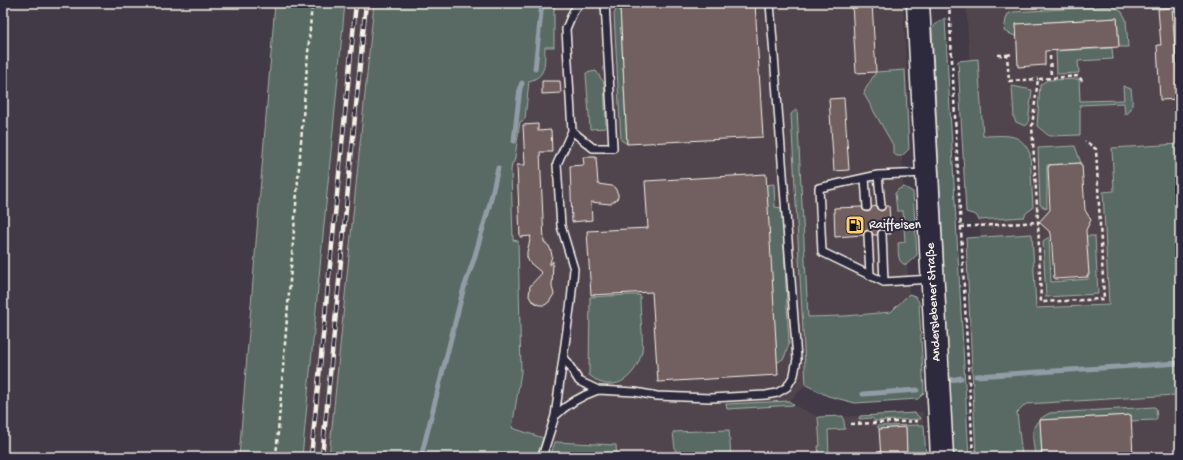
<svg xmlns="http://www.w3.org/2000/svg" width="1183" height="460" viewBox="0 0 1183 460" font-family="'Gochi Hand',sans-serif">
<rect width="100%" height="100%" fill="#433a47"/>
<filter id="ink" filterUnits="userSpaceOnUse"><feTurbulence type="fractalNoise" baseFrequency=".025" numOctaves="2"/><feDisplacementMap in="SourceGraphic" scale="8" xChannelSelector="R" yChannelSelector="G"/><feConvolveMatrix kernelMatrix="1 2 1 2 8 2 1 2 1" color-interpolation-filters="sRGB"/></filter>
<g filter="url(#ink)">
<path fill="#51454e" d="M 345,3 L 374,3 L 329,457 L 302,457 Z
M 554,3 L 903,3 L 910,141 L 909,149 L 902,156 L 909,294 L 891,312 L 845,316 L 802,317 L 806,385 L 789,401 L 794,405 L 818,417 L 860,416 L 923,412 L 926,457 L 731,457 L 729,430 L 673,432 L 676,457 L 617,457 L 616,445 L 555,442 L 512,428 L 521,372 L 517,241 L 513,240 L 511,170 L 512,163 L 514,162 L 515,157 L 520,122 L 525,119 L 529,81 L 544,71 L 545,47 L 554,47 Z
M 966,3 L 1180,3 L 1180,311 L 986,324 Z
M 1180,378 L 1180,457 L 976,457 L 973,388 Z"/>
<path fill="#586b64" stroke="#a6aea6" d="M 275,3 L 345,3 L 302,457 L 239,457 Z
M 374,3 L 554,3 L 554,47 L 545,47 C 544,62 548,76 529,81 L 525,119 L 520,122 L 515,157 L 514,162 L 512,163 L 511,170 L 513,240 L 518,241 L 521,372 L 512,428 L 543,438 L 537,457 L 329,457 Z
M 1152,3 L 1180,3 L 1180,99 L 1179,99 L 1176,44 L 1174,44 L 1172,8 L 1144,8 L 1147,5 Z
M 1113,6 L 1122,12 L 1126,19 L 1128,47 L 1119,47 L 1117,18 L 1016,24 L 1017,37 L 1004,31 L 1006,19 L 1008,14 L 1013,12 Z
M 620,7 L 627,144 L 621,140 L 614,14 L 617,8 Z
M 945,18 L 969,457 L 953,457 L 932,29 L 936,24 Z
M 1112,48 L 1113,59 L 1078,61 L 1079,73 L 1057,74 L 1056,51 Z
M 978,59 L 983,136 C 1004,136 1021,131 1030,154 L 1033,208 L 1026,213 L 1024,217 L 979,220 L 976,215 L 966,212 L 958,61 Z
M 905,70 L 909,149 L 902,156 L 897,156 L 893,153 L 893,145 L 864,94 L 865,90 L 876,72 Z
M 596,71 L 604,83 L 606,128 L 590,129 L 586,73 Z
M 1079,79 L 1080,101 L 1124,100 L 1123,86 L 1131,89 C 1132,99 1135,110 1125,115 L 1124,103 L 1080,105 L 1080,135 L 1049,136 L 1037,126 L 1040,85 L 1047,80 Z
M 1012,86 L 1032,90 L 1028,124 L 1025,126 L 1016,122 L 1014,118 Z
M 797,109 L 808,317 L 845,316 L 891,312 L 909,294 L 915,296 L 919,302 L 924,393 L 918,399 L 855,403 L 828,396 L 806,385 L 791,114 Z
M 1180,144 L 1180,400 L 1175,395 L 1026,404 L 1017,413 L 1022,457 L 976,457 L 966,238 L 1032,234 L 1036,308 L 1109,305 L 1103,192 L 1114,191 L 1112,148 Z
M 1075,146 L 1081,163 L 1047,165 L 1047,209 L 1040,205 L 1038,148 Z
M 774,184 L 775,207 L 782,208 L 789,344 L 784,358 L 777,363 L 766,185 Z
M 904,187 L 913,192 L 917,255 L 906,265 C 896,262 899,251 898,243 L 905,242 L 903,211 L 897,211 L 895,193 L 899,189 Z
M 1086,236 L 1095,236 L 1098,294 L 1046,297 L 1043,241 L 1049,237 L 1051,282 L 1088,279 Z
M 628,295 L 640,295 C 640,308 641,320 642,332 C 642,338 643,345 642,351 C 638,371 622,391 599,382 C 596,380 592,377 589,375 L 590,297 Z
M 789,401 L 794,405 L 727,409 L 726,404 Z
M 1154,407 L 1156,408 L 1157,418 L 1155,420 L 1131,421 L 1131,415 L 1040,420 L 1042,457 L 1035,457 C 1033,435 1027,424 1050,413 Z
M 915,413 L 921,419 L 875,421 L 872,418 L 859,419 L 860,416 Z
M 843,416 L 845,429 L 828,430 L 829,457 L 819,457 L 818,446 L 820,446 L 818,417 Z
M 924,425 L 926,457 L 907,457 L 906,427 L 879,429 L 877,426 Z
M 729,430 L 731,457 L 676,457 L 673,432 Z
M 555,442 L 616,445 L 617,457 L 550,457 Z"/>
<g fill="none" stroke-linecap="round" stroke-linejoin="round">
<path stroke="#929ca7" stroke-width="5" d="M 535,69 L 542,3
M 514,141 L 520,88 L 522,83
M 976,376 L 1180,363
M 951,380 L 961,378
M 863,394 L 917,390
M 421,457 L 463,291 L 474,259 L 489,207 L 498,168"/>
</g>
<path fill="#725e5f" stroke="#f4f1e8" d="M 696,3 L 755,3 L 763,137 L 627,144 L 620,7 Z
M 852,3 L 872,3 L 876,72 L 856,73 Z
M 1172,8 L 1179,99 L 1160,100 L 1157,45 L 1161,45 L 1158,9 Z
M 1117,18 L 1119,47 L 1045,51 L 1045,65 L 1018,67 L 1016,24 Z
M 542,81 L 560,81 L 561,93 L 542,94 Z
M 844,98 L 849,170 L 834,171 L 829,99 Z
M 538,124 L 538,131 L 551,130 L 552,152 L 540,152 L 544,242 L 549,246 L 551,251 L 552,256 L 549,266 L 553,261 L 552,287 L 554,294 L 549,302 L 545,305 L 539,305 L 531,300 L 529,296 L 530,286 L 542,273 L 529,262 L 527,257 L 527,252 L 531,236 L 520,237 L 517,165 L 525,165 L 523,125 Z
M 583,157 L 596,157 L 598,184 L 612,186 L 615,188 L 618,194 L 618,197 L 616,200 L 610,204 L 591,202 L 592,220 L 572,222 L 570,166 L 584,165 Z
M 1080,163 L 1081,165 L 1082,165 L 1085,210 L 1091,220 L 1086,230 L 1089,275 L 1087,275 L 1087,277 L 1056,279 L 1054,278 L 1051,233 L 1039,222 L 1050,210 L 1048,167 L 1049,167 L 1049,165 Z
M 766,174 L 778,375 L 658,382 L 652,292 L 591,295 L 587,231 L 648,228 L 645,181 Z
M 876,206 L 877,209 L 881,211 L 884,210 L 886,206 L 889,206 L 891,234 L 887,234 L 885,230 L 881,229 L 878,231 L 877,235 L 873,235 L 872,232 L 868,230 L 865,231 L 863,235 L 835,237 L 834,208 L 862,207 L 863,210 L 867,212 L 870,211 L 872,207 Z
M 1131,415 L 1133,457 L 1042,457 L 1040,420 Z
M 906,427 L 907,457 L 881,457 L 879,429 Z"/>
<g fill="none" stroke-linecap="round" stroke-linejoin="round">
<g stroke="#f4f1e8" stroke-width="10">
<path id="lane" d="M 572,131 L 593,148 L 613,148 L 605,3
M 878,175 L 819,188 L 822,252 L 884,282
M 865,178 L 867,207
M 881,206 L 878,175 L 925,173
M 882,234 L 884,282 L 931,279
M 868,235 L 870,275
M 564,357 L 579,381 L 598,390 L 635,392 L 657,396 L 711,398 L 766,395 L 777,393 L 787,387 L 794,375 L 797,359 L 770,3
M 555,416 C 568,403 581,396 598,390
M 542,457 L 555,416 L 571,301 L 574,269 L 561,226 L 557,164 L 572,131 L 566,29 L 573,12 L 580,3"/>
</g>
<g stroke="#f4f1e8" stroke-width="25">
<path id="primary" d="M 918,3 L 942,457"/>
</g>
<path stroke="#f4f1e8" stroke-width="2.5" stroke-dasharray="4 3" stroke-linecap="butt" d="M 949,3 L 973,457
M 998,55 L 1007,55 L 1009,81 L 1038,79
M 1007,55 L 1012,54
M 1050,56 L 1051,77
M 1082,81 L 1079,76 L 1038,79 L 1032,126 L 1038,222 L 1041,302 L 1104,299 L 1096,149 L 1085,141
M 960,227 L 1038,222
M 851,424 L 921,421
M 276,457 L 312,3"/>
<use href="#lane" stroke="#2f2a3d" stroke-width="7"/>
<use href="#primary" stroke="#2f2a3d" stroke-width="22"/>
<g stroke="#f4f1e8" stroke-width="4.5">
<path id="rail" d="M 311,457 L 356,3
M 322,457 L 366,3"/>
</g>
<use href="#rail" stroke="#2f2a3d" stroke-width="3" stroke-dasharray="9" stroke-linecap="butt"/>
</g>
</g>
<defs>
<g id="fuel-square" transform="scale(1)"><rect x="-9" y="-9" width="18" height="18" rx="4" fill="#ffd166" stroke="#2f2a3d"/><path d="M-5.5-6h7V0h2V4h1.3V-2.5L3-4.5l.8-.8L6-3V5H2.5V1h-1V6h-7ZM-4.2-4.7v3.2H.2V-4.7Z" fill="#111"/></g>
</defs>
<g fill-rule="evenodd">
<use href="#fuel-square" x="855" y="225"/>
</g>
<g text-anchor="middle" dominant-baseline="central" stroke-width="4" stroke-linejoin="round" paint-order="stroke">
<g font-size="13" fill="#f4f1e8" stroke="#2f2a3d" text-anchor="start">
<text x="869" y="225">Raiffeisen</text>
</g>
<g font-size="13" fill="#f4f1e8" stroke="#2f2a3d">
<text transform="translate(934 302) rotate(-93)">Anderslebener Straße</text>
</g>
</g>
<rect width="1183" height="460" fill="none" stroke="#2f2a3d" stroke-width="16"/>
<rect x="8" y="8" width="1167" height="444" fill="none" stroke="#f4f1e8" stroke-width="1.5" filter="url(#ink)"/>
</svg>
